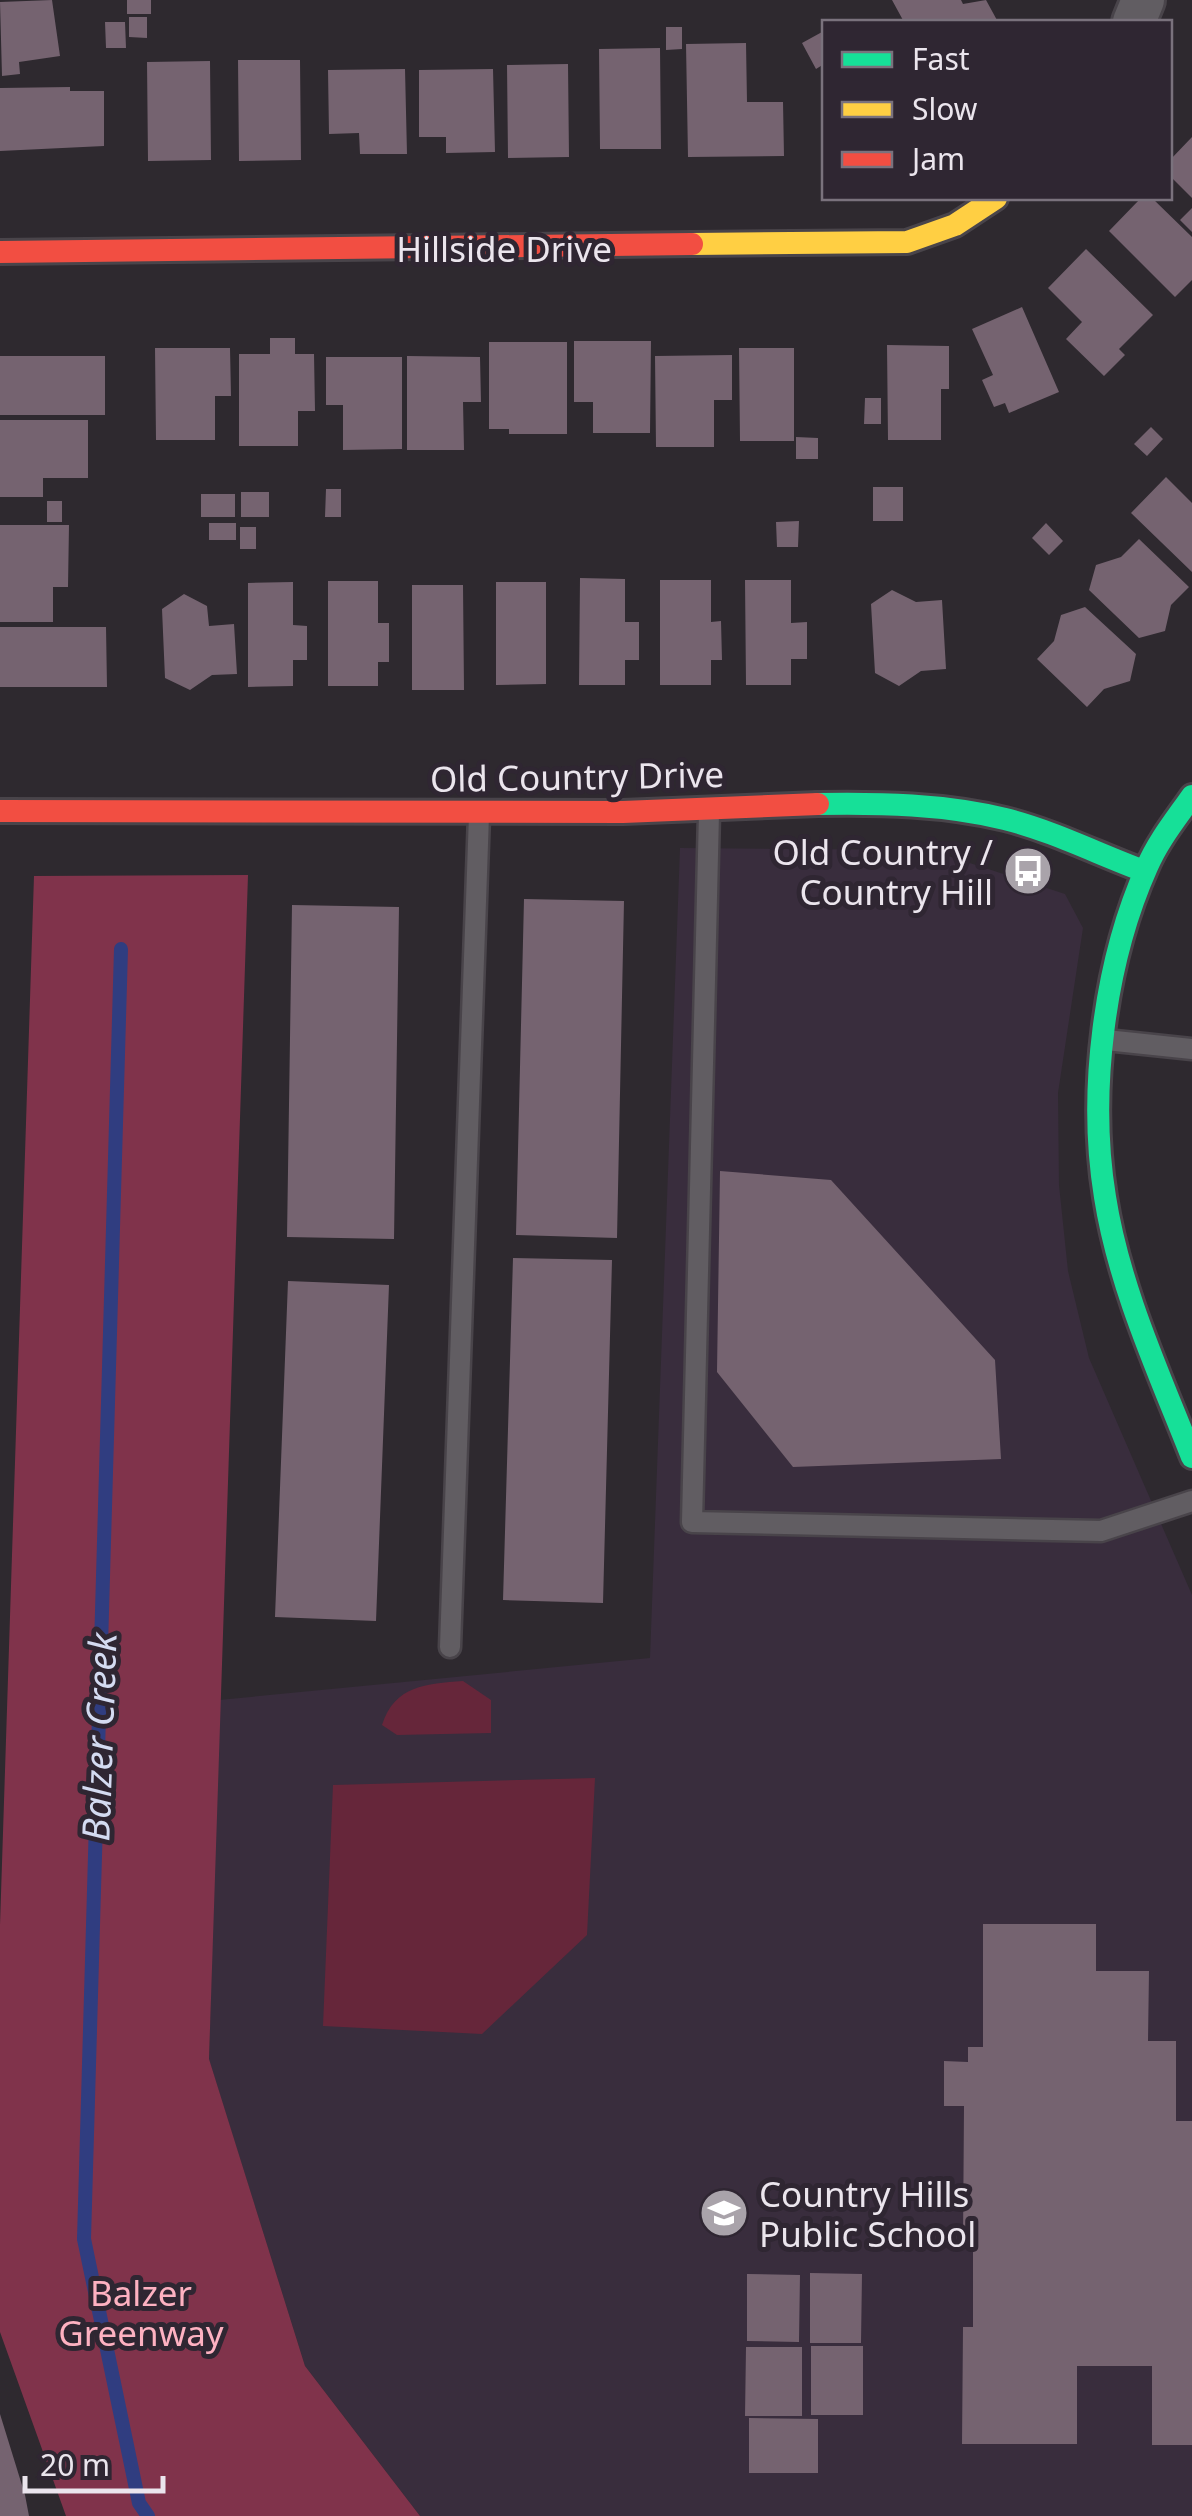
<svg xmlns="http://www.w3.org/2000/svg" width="1192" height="2516" viewBox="0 0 1192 2516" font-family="'Noto Sans',sans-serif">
<rect width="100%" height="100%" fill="#2e292f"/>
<path fill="#392d3d" d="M 680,848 L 930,850 L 1065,894 L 1083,928 L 1058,1093 L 1059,1185 L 1068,1271 L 1089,1358 L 1192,1595 L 1192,2516 L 420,2516 L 305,2366 L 209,2060 L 219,1700 L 650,1658 Z"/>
<path fill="#66263a" d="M 463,1681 L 491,1700 L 491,1733 L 397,1735 L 382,1725 C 395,1685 426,1684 463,1681 Z
M 595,1778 L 587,1935 L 482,2034 L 323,2026 L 333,1785 Z"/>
<path fill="#80334b" d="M 248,875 L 209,2059 L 305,2366 L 420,2516 L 66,2516 L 0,2332 L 0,1925 L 34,876 Z"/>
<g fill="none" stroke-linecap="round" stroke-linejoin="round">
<path stroke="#303d80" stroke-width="14" d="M 121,949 L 84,2239 L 139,2503 L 148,2516"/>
</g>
<path fill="#756370" d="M 52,0 L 60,56 L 19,62 L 20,74 L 2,76 L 0,2 Z
M 127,0 L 151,0 L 151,14 L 127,14 Z
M 892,0 L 961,0 L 963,4 L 986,0 L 998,22 L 904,22 Z
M 129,17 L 147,17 L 147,38 L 129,37 Z
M 105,22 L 125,22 L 126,48 L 106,48 Z
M 666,27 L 682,27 L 682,49 L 666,50 Z
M 822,32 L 824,64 L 816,69 L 802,43 Z
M 746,43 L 747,102 L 783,102 L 784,156 L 688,157 L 686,44 Z
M 660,48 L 661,149 L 600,149 L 599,49 Z
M 238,60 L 300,60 L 301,160 L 239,161 Z
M 210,61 L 211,160 L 148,161 L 147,62 Z
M 568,64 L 569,157 L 508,158 L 507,65 Z
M 405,69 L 407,154 L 360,154 L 359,133 L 329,134 L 328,70 Z
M 493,69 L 495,152 L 446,153 L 446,137 L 419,137 L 419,70 Z
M 70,87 L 70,91 L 104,91 L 104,146 L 0,151 L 0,88 Z
M 1192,137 L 1192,198 L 1170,176 L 1170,160 Z
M 1141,198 L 1152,198 L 1192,237 L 1192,280 L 1175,297 L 1109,231 Z
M 1192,208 L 1192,232 L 1180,220 Z
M 1086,249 L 1153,315 L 1119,349 L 1125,355 L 1104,376 L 1066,339 L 1082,322 L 1048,288 Z
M 1022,307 L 1059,392 L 1009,413 L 1005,403 L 994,407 L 982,380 L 993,375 L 972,329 Z
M 270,338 L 295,338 L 295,354 L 314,354 L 315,411 L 298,411 L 298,446 L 239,446 L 239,354 L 270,354 Z
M 574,341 L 651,341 L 650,433 L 593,433 L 593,402 L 574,402 Z
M 489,342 L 567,342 L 567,434 L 509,434 L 509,429 L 489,429 Z
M 887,345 L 949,346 L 949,389 L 941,389 L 941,440 L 888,440 Z
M 155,348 L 230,348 L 231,396 L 215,396 L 215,440 L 156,440 Z
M 739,348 L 794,348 L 794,441 L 740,441 Z
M 732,355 L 732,400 L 714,400 L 714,447 L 656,447 L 655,356 Z
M 0,356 L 105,356 L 105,415 L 0,415 Z
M 407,356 L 480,357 L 481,402 L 463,402 L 464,450 L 407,450 Z
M 326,357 L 402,357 L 402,449 L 343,450 L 343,405 L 326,405 Z
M 865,398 L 881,398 L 881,424 L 864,424 Z
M 0,420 L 88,420 L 88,478 L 43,478 L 43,497 L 0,497 Z
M 1151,427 L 1163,439 L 1147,456 L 1134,444 Z
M 796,437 L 818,438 L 818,459 L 796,459 Z
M 1166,477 L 1192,503 L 1192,572 L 1131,513 Z
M 873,487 L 903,487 L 903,521 L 873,521 Z
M 326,489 L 341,489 L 341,517 L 325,517 Z
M 241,492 L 269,492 L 269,517 L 241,517 Z
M 201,494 L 235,494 L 235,517 L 201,517 Z
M 47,501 L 62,501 L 62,522 L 47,522 Z
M 799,521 L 798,547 L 777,547 L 776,522 Z
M 209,523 L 236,523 L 236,540 L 209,540 Z
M 1046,523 L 1063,541 L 1049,555 L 1032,538 Z
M 0,525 L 69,525 L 68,587 L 53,587 L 53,622 L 0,622 Z
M 240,527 L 256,527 L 256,549 L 240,549 Z
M 1139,539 L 1189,587 L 1171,605 L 1165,631 L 1139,638 L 1089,590 L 1096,565 L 1121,557 Z
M 580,578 L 625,579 L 625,622 L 639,622 L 639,660 L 625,660 L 625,685 L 579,685 Z
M 660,580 L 711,580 L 711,622 L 721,621 L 722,660 L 711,660 L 711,685 L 660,685 Z
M 745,580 L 791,580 L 791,623 L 807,622 L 807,659 L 791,659 L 791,685 L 746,685 Z
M 328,581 L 378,581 L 378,623 L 389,623 L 389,662 L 378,662 L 378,686 L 328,686 Z
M 293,582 L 293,625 L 307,626 L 307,660 L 293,660 L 293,686 L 248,687 L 248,583 Z
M 496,582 L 546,582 L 546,684 L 496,685 Z
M 412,585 L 463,585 L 464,690 L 412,690 Z
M 892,590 L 916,602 L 942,600 L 946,669 L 921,671 L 899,686 L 875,673 L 871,604 Z
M 184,594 L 207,606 L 209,626 L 234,624 L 237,674 L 212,675 L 190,690 L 165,678 L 162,609 Z
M 1085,607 L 1136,654 L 1130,681 L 1104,689 L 1087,707 L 1037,659 L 1054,641 L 1061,615 Z
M 0,627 L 106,627 L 107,687 L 0,687 Z
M 524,899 L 624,901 L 617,1238 L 516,1235 Z
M 292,905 L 399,907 L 394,1239 L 287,1237 Z
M 720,1171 L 831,1180 L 995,1360 L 1001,1459 L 793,1467 L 717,1372 Z
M 513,1258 L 612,1260 L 603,1603 L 503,1600 Z
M 288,1281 L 389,1285 L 376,1621 L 275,1617 Z
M 983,1924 L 1096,1924 L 1096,1971 L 1149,1971 L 1148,2041 L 1176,2041 L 1176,2121 L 1192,2121 L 1192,2445 L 1152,2445 L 1152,2366 L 1077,2366 L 1077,2444 L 962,2444 L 963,2327 L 973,2327 L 973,2240 L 963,2241 L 964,2106 L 944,2106 L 944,2061 L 968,2062 L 968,2047 L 983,2047 Z
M 810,2273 L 862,2274 L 861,2343 L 810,2343 Z
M 747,2274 L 800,2275 L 799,2342 L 747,2341 Z
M 811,2346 L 863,2346 L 863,2415 L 811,2415 Z
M 746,2347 L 802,2347 L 802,2416 L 745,2416 Z
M 0,2414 L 25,2495 L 29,2516 L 0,2516 Z
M 749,2418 L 818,2419 L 818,2473 L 749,2473 Z"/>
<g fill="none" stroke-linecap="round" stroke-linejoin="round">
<g stroke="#49444a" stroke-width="25">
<path id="lane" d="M 709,813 L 692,1522 L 1101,1531 L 1192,1501
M 1106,1040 L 1192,1049
M 450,1647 L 479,815"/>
</g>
<g stroke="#49444a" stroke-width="48">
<path id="street" d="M 1134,22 L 1143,0"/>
</g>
<g stroke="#49444a" stroke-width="28">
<path id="fast" d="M 1192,796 C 1176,819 1158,841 1147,867 C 1104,963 1088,1093 1105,1197 C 1119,1287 1159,1373 1192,1457
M 818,804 C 880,803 944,804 1005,819 C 1053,831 1098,854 1144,871"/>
</g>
<g stroke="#49444a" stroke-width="28">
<path id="slow" d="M 692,244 L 907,242 L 955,225 L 996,198"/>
</g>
<g stroke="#49444a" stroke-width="28">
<path id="jam" d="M 0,252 L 692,244
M 0,811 L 623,812 L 818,804"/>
</g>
<use href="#lane" stroke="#615d62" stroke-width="20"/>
<use href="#street" stroke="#615d62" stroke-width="42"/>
<use href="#fast" stroke="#16e098" stroke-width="22"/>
<use href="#slow" stroke="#ffcf43" stroke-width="22"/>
<use href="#jam" stroke="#f24e42" stroke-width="22"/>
</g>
<defs>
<g id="bus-disc" transform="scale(2.5)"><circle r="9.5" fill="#a9a3aa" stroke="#2f2632"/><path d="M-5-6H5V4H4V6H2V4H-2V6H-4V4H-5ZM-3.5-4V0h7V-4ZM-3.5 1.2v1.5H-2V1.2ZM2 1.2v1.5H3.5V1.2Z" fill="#fff"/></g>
<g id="school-disc" transform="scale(2.5)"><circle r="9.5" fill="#a9a3aa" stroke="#2f2632"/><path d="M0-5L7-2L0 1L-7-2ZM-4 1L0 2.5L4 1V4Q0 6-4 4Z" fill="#fff"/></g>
</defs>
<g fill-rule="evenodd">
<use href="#bus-disc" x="1028" y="871"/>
<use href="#school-disc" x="724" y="2213"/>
</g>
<g text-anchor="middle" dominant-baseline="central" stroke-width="10" stroke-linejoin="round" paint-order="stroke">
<g font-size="35" fill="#ebe5ed" stroke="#2f2632">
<text x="504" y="248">Hillside Drive</text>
<text transform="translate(577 776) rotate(-1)">Old Country Drive</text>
</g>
<g font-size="35" fill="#ebe5ed" stroke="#2f2632" text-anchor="end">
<text x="993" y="851">Old Country /<tspan x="993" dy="40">Country Hill</tspan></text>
<text x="759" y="2193" text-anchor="start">Country Hills<tspan x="759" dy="40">Public School</tspan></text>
</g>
<g font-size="35" fill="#fdb1c1" stroke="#2f2632">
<text x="141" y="2292">Balzer<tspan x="141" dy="40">Greenway</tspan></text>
</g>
<g font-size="38" font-style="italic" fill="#d4dbf1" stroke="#2f2632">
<text transform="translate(98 1737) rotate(-88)">Balzer Creek</text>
</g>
</g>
<rect x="822" y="20" width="350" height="180" fill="#2f2632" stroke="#7a727d" stroke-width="2.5"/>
<rect x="842" y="52" width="50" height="15" fill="#16e098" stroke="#7a727d" stroke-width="2.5"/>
<text x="912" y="70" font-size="30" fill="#ebe5ed">Fast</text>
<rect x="842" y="102" width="50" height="15" fill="#ffcf43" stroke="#7a727d" stroke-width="2.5"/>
<text x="912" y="120" font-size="30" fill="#ebe5ed">Slow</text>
<rect x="842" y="152" width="50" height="15" fill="#f24e42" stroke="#7a727d" stroke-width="2.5"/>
<text x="912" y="170" font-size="30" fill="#ebe5ed">Jam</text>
<path d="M25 2476v15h138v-15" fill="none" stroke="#ebe5ed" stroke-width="5"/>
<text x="40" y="2476" font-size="30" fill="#ebe5ed" stroke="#2f2632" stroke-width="8" paint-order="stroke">20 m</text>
</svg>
